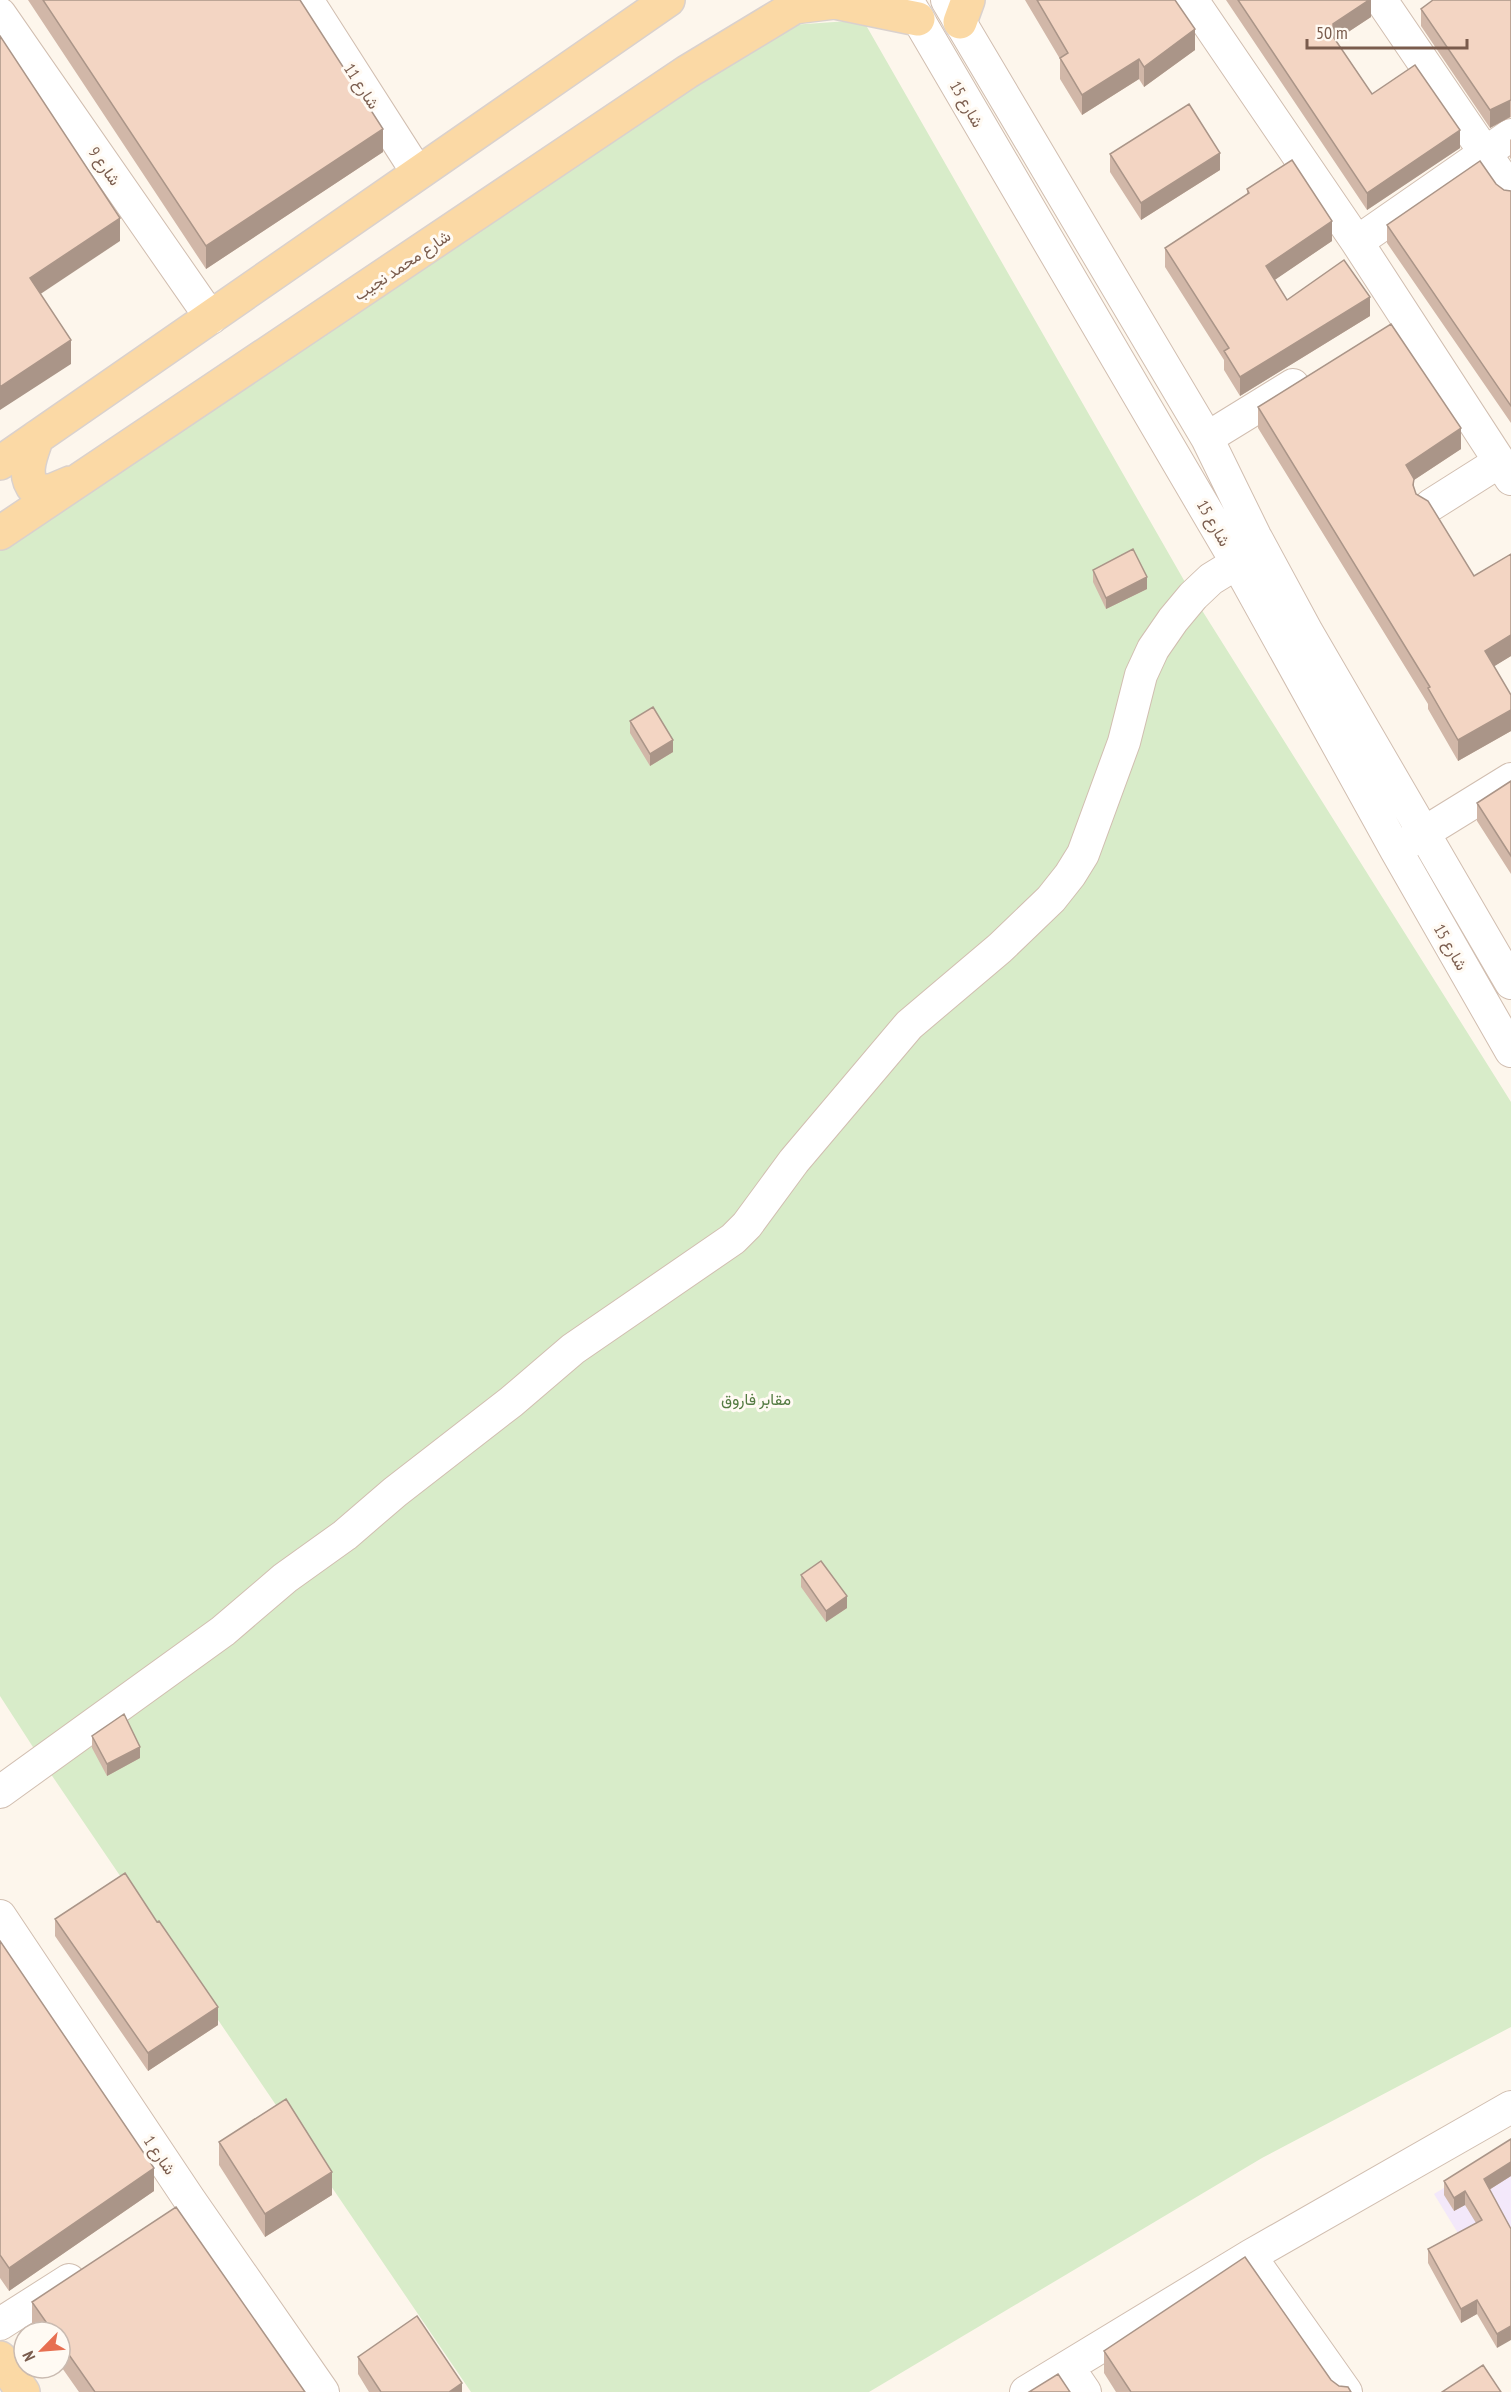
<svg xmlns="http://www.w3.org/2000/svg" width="1511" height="2392" viewBox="0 0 1511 2392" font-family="'PT Sans Narrow',Vazirmatn,sans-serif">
<rect width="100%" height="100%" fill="#fdf6ec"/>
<path fill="#f3e8fa" d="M 1511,2147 L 1511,2320 L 1434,2194 Z"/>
<path fill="#d8ecc9" d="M 863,20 L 1193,596 L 1511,1102 L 1511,2027 L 1262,2158 L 869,2392 L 471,2392 L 42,1761 L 0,1696 L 0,535 L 777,26 Z"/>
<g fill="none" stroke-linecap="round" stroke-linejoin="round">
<g stroke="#d1beb0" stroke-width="34">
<path id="minor" d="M 307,0 L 417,172
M 907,0 L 1237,563 L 1396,850 L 1511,1051
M 947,0 L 1207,438 L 1255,536 L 1307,632 L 1511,983
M 1192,0 L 1357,242 L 1511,479
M 1381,0 L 1511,191
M 0,14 L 211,318
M 1357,242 L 1511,135
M 1207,438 L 1293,385
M 1431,505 L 1499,462
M 1404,845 L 1511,779
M 0,1792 L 223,1631 L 285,1578 L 345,1535 L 395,1492 L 511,1402 L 573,1349 L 733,1239 L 747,1225 L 794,1161 L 909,1025 L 1000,948 L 1051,899 L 1070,875 L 1083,854 L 1124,742 L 1141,675 L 1153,649 L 1173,620 L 1193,596 L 1211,579 L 1237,563
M 0,1916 L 189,2199 L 323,2392
M 1250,2256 L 1346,2392
M 0,2324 L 69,2280
M 1068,2367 L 1085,2392
M 1026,2392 L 1250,2256 L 1511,2107"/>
</g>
<g stroke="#dad1cd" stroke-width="36">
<path id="major" d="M 794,7 L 835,2 L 918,19
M 960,22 L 968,0
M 37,437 C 31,455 21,475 36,491 L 51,491 L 70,483
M 0,463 L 668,0
M 0,533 L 687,72 L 806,0
M 0,2358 L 23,2392"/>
</g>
<use href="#minor" stroke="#fff" stroke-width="32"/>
<use href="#major" stroke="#fbd9a5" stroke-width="33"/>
</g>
<path fill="#d1b7a8" d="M 28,0 L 300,0 L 383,152 L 206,269 Z
M 1025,0 L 1175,0 L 1195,50 L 1144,87 L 1139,79 L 1082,115 L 1060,79 L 1060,59 Z
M 1226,0 L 1371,0 L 1371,17 L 1336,40 L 1372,94 L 1460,148 L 1367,210 Z
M 1511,0 L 1511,117 L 1490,128 L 1421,26 L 1421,9 Z
M 1511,139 L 1511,159 L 1510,158 L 1510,140 Z
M 1110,154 L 1220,170 L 1141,220 L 1110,172 Z
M 1496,184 L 1504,190 L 1511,191 L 1511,423 L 1387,243 L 1387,225 Z
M 1247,189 L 1332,241 L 1274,280 L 1287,300 L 1370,316 L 1240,396 L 1224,370 L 1224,360 L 1165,267 L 1165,248 L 1247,194 Z
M 1258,407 L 1461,449 L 1414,480 L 1414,489 L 1416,494 L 1474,576 L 1511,554 L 1511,656 L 1494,666 L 1511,695 L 1511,731 L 1458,761 L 1428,709 L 1428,704 L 1258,428 Z
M 1093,570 L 1147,589 L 1106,609 L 1093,582 Z
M 630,721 L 673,752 L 650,766 L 630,733 Z
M 1511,781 L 1511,874 L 1477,821 L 1477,803 Z
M 801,1575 L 847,1608 L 826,1622 L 801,1587 Z
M 92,1736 L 140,1758 L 107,1776 L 92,1748 Z
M 55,1919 L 157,1922 L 218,2025 L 148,2071 L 55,1936 Z
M 0,1941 L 154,2191 L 9,2291 L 0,2278 Z
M 219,2142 L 332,2195 L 265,2237 L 219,2165 Z
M 1511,2176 L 1489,2190 L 1511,2229 L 1497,2348 L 1477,2314 L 1461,2323 L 1428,2263 L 1428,2249 L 1476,2223 L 1465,2205 L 1454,2211 L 1444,2195 L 1444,2181 Z
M 32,2302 L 305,2392 L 79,2392 L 60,2365 L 60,2332 L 37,2332 L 32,2325 Z
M 1104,2351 L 1331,2380 L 1339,2386 L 1351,2392 L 1116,2392 L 1104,2373 Z
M 358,2357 L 462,2392 L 369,2392 L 358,2374 Z"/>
<path fill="#aa9588" d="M 1369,0 L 1371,0 L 1371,17 L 1333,42 L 1333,24 Z
M 1195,29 L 1195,50 L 1144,87 L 1144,67 Z
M 1139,59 L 1139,79 L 1082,115 L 1082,95 Z
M 1510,100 L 1510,117 L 1490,128 L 1490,110 Z
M 383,129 L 383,152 L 206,269 L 206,246 Z
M 1460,130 L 1460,148 L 1367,210 L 1367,193 Z
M 1220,153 L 1220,170 L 1141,220 L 1141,203 Z
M 120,218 L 120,241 L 30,301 L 30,278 Z
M 1332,221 L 1332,241 L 1266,286 L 1266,266 Z
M 1370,297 L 1370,316 L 1240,396 L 1240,377 Z
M 71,340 L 71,364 L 0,410 L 0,387 Z
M 1461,428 L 1461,449 L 1414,480 L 1414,500 L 1413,485 L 1406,465 Z
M 1147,577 L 1147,589 L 1106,609 L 1106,598 Z
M 1511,635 L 1511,656 L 1485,672 L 1485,651 Z
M 1511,710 L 1511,731 L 1458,761 L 1458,740 Z
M 673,740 L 673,752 L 650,766 L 650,754 Z
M 847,1596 L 847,1608 L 826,1622 L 826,1611 Z
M 140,1747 L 140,1758 L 107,1776 L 107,1764 Z
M 218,2007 L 218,2025 L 148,2071 L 148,2053 Z
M 1511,2162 L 1511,2176 L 1484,2193 L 1484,2179 Z
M 154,2168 L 154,2191 L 9,2291 L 9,2268 Z
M 332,2172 L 332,2195 L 265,2237 L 265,2214 Z
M 1465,2191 L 1465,2205 L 1454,2211 L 1454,2198 Z
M 1477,2300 L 1477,2314 L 1461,2323 L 1461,2309 Z
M 1511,2326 L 1511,2340 L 1497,2348 L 1497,2334 Z
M 462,2383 L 462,2392 L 449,2392 Z"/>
<path fill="#f3d5c3" stroke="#aa9588" stroke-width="1.5" d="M 43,0 L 300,0 L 383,129 L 206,246 Z
M 1037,0 L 1175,0 L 1195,29 L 1144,67 L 1139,59 L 1082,95 L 1060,58 L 1068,53 Z
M 1238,0 L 1369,0 L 1333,24 L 1334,38 L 1372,94 L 1415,65 L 1460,130 L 1367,193 Z
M 1433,0 L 1511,0 L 1511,100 L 1490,110 L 1421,9 Z
M 0,36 L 120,218 L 30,278 L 71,340 L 0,387 Z
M 1189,104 L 1220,153 L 1141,203 L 1110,154 Z
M 1292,160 L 1332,221 L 1266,266 L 1287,300 L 1344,260 L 1370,297 L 1240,377 L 1224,351 L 1229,348 L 1165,248 L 1249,193 L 1247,189 Z
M 1480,161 L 1496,184 L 1504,190 L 1511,191 L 1511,406 L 1387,225 Z
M 1391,324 L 1461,428 L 1406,465 L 1414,479 L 1413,485 L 1416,494 L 1428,501 L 1474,576 L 1511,554 L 1511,635 L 1485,651 L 1511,695 L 1511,710 L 1458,740 L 1428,688 L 1430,687 L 1258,407 Z
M 1133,549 L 1147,577 L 1106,598 L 1093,570 Z
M 653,707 L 673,740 L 650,754 L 630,721 Z
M 1511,781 L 1511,856 L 1477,803 Z
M 821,1561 L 847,1596 L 826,1611 L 801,1575 Z
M 124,1714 L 140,1747 L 107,1764 L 92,1736 Z
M 125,1873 L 157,1922 L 159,1921 L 218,2007 L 148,2053 L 55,1919 Z
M 0,1941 L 154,2168 L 9,2268 L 0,2255 Z
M 286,2099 L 332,2172 L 265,2214 L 219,2142 Z
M 1511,2139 L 1511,2162 L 1484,2179 L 1511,2229 L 1511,2326 L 1497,2334 L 1477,2300 L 1461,2309 L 1428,2249 L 1482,2220 L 1465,2191 L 1454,2198 L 1444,2181 Z
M 176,2207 L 305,2392 L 95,2392 L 60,2342 L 60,2332 L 53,2332 L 32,2302 Z
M 1245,2257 L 1331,2380 L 1339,2386 L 1348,2387 L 1351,2392 L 1131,2392 L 1104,2351 Z
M 417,2316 L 462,2383 L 449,2392 L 381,2392 L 358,2357 Z
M 1483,2365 L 1501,2392 L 1442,2392 Z
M 1058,2374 L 1070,2392 L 1029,2392 Z"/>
<g text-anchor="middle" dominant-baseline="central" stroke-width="6" stroke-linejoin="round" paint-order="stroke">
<g font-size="16" fill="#7a5c4d" stroke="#fffaf3">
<text transform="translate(362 86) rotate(57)">شارع 11</text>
<text transform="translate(967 104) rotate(60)">شارع 15</text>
<text transform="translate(105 166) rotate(55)">شارع 9</text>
<text transform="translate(402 265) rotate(-34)">شارع محمد نجيب</text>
<text transform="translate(1214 523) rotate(60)">شارع 15</text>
<text transform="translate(1451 947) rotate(60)">شارع 15</text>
<text transform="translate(160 2155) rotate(56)">شارع 1</text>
</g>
<g font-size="16" fill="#537a41" stroke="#fffaf3">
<text x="756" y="1399">مقابر فاروق</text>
</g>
</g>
<g transform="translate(42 2350) rotate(245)"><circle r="28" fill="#fffaf3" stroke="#cabbb1" stroke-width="1.5"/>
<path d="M0-4.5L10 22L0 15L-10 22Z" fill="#e76f51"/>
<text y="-9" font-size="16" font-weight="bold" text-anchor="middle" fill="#7a5c4d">N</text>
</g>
<path d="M1307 39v9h160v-9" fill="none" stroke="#7a5c4d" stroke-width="3"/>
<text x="1316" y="39" font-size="18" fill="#7a5c4d" stroke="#fffaf3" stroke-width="4.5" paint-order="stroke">50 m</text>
</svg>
